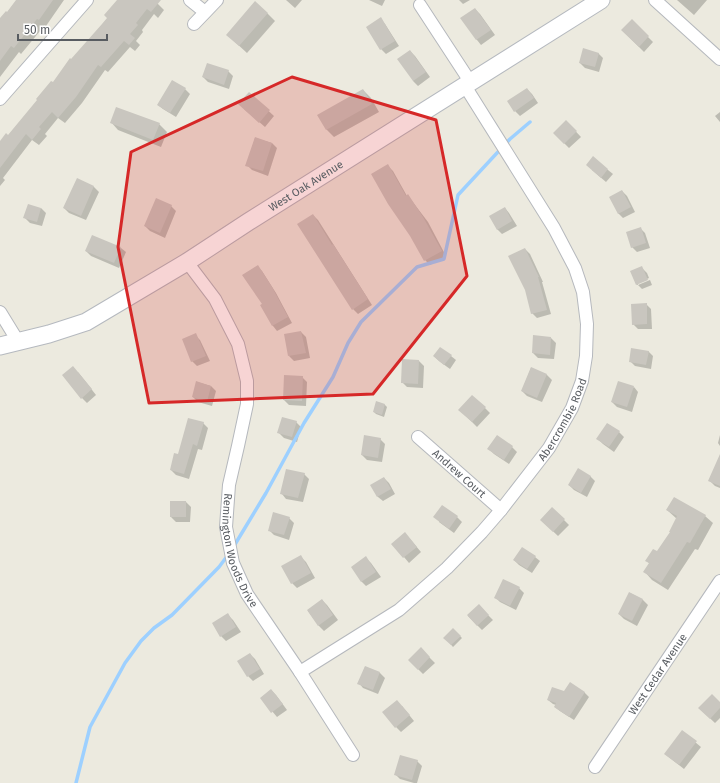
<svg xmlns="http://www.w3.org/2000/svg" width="720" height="783" viewBox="0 0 720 783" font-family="'Fira Sans',sans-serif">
<rect width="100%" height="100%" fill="#eceadf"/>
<path fill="#0003" d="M 17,0 L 64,0 L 46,26 L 45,25 L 21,54 L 19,52 L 0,77 L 0,20 L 7,13 Z
M 123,0 L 154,0 L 164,10 L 158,18 L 154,14 L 142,30 L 143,32 L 136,41 L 140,45 L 135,51 L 130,47 L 108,72 L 105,70 L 82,103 L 65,123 L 58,118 L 45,134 L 47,136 L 39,145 L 32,140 L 3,178 L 5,180 L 0,186 L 0,143 L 8,136 Z
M 286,0 L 302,0 L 295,8 Z
M 369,0 L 385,0 L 382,6 Z
M 459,0 L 470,0 L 463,4 Z
M 677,0 L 707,0 L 694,15 Z
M 475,9 L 480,14 L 495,35 L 481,45 L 477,40 L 462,19 Z
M 267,13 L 275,21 L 247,53 L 235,42 Z
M 380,19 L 385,24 L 399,46 L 386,54 L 381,49 Z
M 632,21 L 653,42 L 644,52 L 622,30 Z
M 410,51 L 415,56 L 430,77 L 418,86 L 413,81 Z
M 598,53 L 603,58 L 599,72 L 585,68 L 580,63 Z
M 228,71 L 233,76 L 229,89 L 208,82 L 203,77 Z
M 185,89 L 190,94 L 176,117 L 163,109 L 158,105 Z
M 527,89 L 532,94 L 538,103 L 520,116 L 515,111 Z
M 363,90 L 371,98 L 379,112 L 334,137 L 327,130 L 319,115 Z
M 249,93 L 274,116 L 265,127 L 244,109 Z
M 720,112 L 720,122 L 715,116 Z
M 566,121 L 581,137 L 569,148 L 554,133 Z
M 111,122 L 159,124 L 167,132 L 161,147 L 118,130 Z
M 255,138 L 272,143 L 277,148 L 268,176 L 252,170 L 247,165 Z
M 593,158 L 613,174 L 606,182 L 592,170 Z
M 388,166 L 393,171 L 407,196 L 412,201 L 428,222 L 446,256 L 430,265 L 425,260 Z
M 77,180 L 94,187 L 99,192 L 86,220 L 69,213 L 64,208 Z
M 622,191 L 627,196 L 635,212 L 623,218 L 618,213 Z
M 171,206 L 176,211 L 165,238 L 150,231 L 145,226 Z
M 41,208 L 46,213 L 42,226 L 30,223 L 25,218 Z
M 505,208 L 509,213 L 517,226 L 502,234 L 497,229 Z
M 313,215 L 318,220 L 372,305 L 358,314 L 353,309 Z
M 640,228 L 645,233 L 650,248 L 637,252 L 632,247 Z
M 121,248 L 126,252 L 119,268 L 91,256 L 86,251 Z
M 525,249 L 530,254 L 543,282 L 542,282 L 551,314 L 537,318 L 532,313 Z
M 257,266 L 262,271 L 276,293 L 292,323 L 277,331 L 273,326 L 261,305 L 263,304 Z
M 642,268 L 647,273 L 649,278 L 638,283 L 638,285 L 637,285 Z
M 650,280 L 652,285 L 642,289 L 638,285 Z
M 646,304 L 651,309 L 652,329 L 638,329 L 633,324 Z
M 301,332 L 306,337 L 310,358 L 294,361 L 289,356 Z
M 195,335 L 200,340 L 210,361 L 197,366 L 192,361 Z
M 551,338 L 556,343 L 554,359 L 538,358 L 533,353 Z
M 648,351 L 653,356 L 651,369 L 635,366 L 630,361 Z
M 434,356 L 451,356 L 456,360 L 450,369 L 439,361 Z
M 403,360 L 419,361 L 424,366 L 423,388 L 407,387 L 402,382 Z
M 531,368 L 547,375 L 552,380 L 542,402 L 527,396 L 522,391 Z
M 78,372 L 96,395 L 87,403 L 82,398 Z
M 285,376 L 302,377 L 307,382 L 306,406 L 289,405 L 284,400 Z
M 197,382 L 211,386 L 216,391 L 212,406 L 198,402 L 193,397 Z
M 634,387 L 638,392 L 632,412 L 617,407 L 612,402 Z
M 377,402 L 385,405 L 387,407 L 384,417 L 376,414 L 374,412 Z
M 485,408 L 490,413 L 477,427 L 460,410 Z
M 296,422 L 301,427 L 297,442 L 284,438 L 279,433 Z
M 203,423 L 208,428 L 202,450 L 198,449 L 189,479 L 176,475 L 171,470 L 179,455 Z
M 608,424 L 619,432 L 624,437 L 614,452 L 603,444 L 598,439 Z
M 720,435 L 720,446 L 718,443 Z
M 380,439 L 385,444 L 382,462 L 367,460 L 362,455 Z
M 512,447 L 517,452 L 509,464 L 494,454 L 489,449 Z
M 720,466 L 720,488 L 715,486 L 710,481 Z
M 304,474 L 309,479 L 303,502 L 286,499 L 282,494 Z
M 590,476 L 595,481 L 587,497 L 574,490 L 569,485 Z
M 384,478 L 389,483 L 395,494 L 383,501 L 378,497 L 372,486 Z
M 186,502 L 191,507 L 190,522 L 176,522 L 171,517 Z
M 442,506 L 457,517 L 462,522 L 454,533 L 439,522 Z
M 552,508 L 569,525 L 558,536 L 541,520 Z
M 667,510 L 705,516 L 713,523 L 698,550 L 695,549 L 668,590 L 652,580 L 645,572 L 650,564 L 647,561 L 658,553 L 671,532 L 677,519 Z
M 289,518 L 294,523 L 289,540 L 274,535 L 269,530 Z
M 410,539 L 421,552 L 409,563 L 393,544 Z
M 301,557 L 306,562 L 315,578 L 297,588 L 292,583 Z
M 535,557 L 540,561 L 532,573 L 519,565 L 514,560 Z
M 366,558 L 371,563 L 381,577 L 366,586 L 361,581 Z
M 519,588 L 524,593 L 516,610 L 500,602 L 495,597 Z
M 630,593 L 643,600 L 648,605 L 637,626 L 624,619 L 619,614 Z
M 322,600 L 327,605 L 338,620 L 324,631 L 319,626 L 308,611 Z
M 479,606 L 493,620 L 482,630 L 468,616 Z
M 228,615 L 233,620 L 241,632 L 226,641 L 221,636 Z
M 453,629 L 462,638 L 453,647 L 445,638 Z
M 421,649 L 435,663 L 423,674 L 409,660 Z
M 250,654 L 255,659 L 264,674 L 253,681 L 248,676 Z
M 365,667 L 380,673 L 385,678 L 378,694 L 363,688 L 359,683 Z
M 271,690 L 276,695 L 287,710 L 277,717 L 261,698 Z
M 565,692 L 584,692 L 589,697 L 574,720 L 560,711 L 555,707 L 556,705 L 553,704 L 548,700 Z
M 720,703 L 720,718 L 715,723 L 699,708 Z
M 402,706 L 414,721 L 401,732 L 396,727 Z
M 683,732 L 701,747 L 684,769 L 665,754 Z
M 417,761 L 422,766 L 417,783 L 414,783 L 400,779 L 395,774 Z"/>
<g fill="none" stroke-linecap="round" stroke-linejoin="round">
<path stroke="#9dd0ff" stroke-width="3.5" d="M 234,546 L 266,493 L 304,423 L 333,377 L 348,343 L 361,322 L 417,267 L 444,259 L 458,195 L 510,139 L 530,122
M 76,783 L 90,727 L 125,663 L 141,641 L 154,628 L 172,615 L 219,567 L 228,555"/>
</g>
<path fill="#c9c6bf" d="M 16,0 L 53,0 L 39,20 L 37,19 L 14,48 L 11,46 L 0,61 L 0,18 L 6,11 L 7,12 Z
M 117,0 L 161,0 L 151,12 L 147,9 L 136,23 L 138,25 L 130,34 L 135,38 L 129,45 L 124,41 L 101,67 L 98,65 L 76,97 L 58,118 L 52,112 L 39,127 L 41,129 L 32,140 L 26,134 L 0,168 L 0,141 L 6,133 L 8,135 L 37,100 L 36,99 L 51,81 L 53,82 L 70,58 L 71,59 L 102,24 L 107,18 L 104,15 Z
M 255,1 L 268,13 L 239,46 L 226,35 Z
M 475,8 L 491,30 L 476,40 L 460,18 Z
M 381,17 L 395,41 L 380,50 L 366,27 Z
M 632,19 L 649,36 L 639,47 L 621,30 Z
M 583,48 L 599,53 L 595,67 L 579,63 Z
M 410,50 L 426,72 L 413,81 L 397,59 Z
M 207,63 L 229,70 L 224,85 L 202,77 Z
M 172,80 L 186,88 L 170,113 L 157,105 Z
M 527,88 L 534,98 L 514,112 L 507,101 Z
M 363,89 L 372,104 L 326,130 L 317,115 Z
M 249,92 L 270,110 L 259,123 L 238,104 Z
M 116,107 L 160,123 L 153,140 L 110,123 Z
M 566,120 L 577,131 L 564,144 L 553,133 Z
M 255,137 L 272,143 L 263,171 L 245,166 Z
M 593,156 L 608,169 L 601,178 L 586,165 Z
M 388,164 L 406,196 L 408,194 L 423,217 L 442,251 L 424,261 L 410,236 L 388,204 L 371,174 Z
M 77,178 L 94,186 L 81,216 L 63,208 Z
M 622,190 L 631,207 L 618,214 L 609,197 Z
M 156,198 L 172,205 L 160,233 L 144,226 Z
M 28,204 L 41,208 L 37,222 L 23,218 Z
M 505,207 L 512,221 L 497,230 L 489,216 Z
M 313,214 L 332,245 L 333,244 L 368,299 L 352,310 L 297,224 Z
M 641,227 L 646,243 L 631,248 L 626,232 Z
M 92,235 L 121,247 L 114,263 L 85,251 Z
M 525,248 L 539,277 L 538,277 L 547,310 L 531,314 L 525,290 L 508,256 Z
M 258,265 L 272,287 L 288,317 L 272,326 L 260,305 L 262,304 L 242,275 Z
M 642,266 L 648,280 L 636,285 L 630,271 Z
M 647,303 L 647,324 L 632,325 L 631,304 Z
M 301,331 L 306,353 L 288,356 L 284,334 Z
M 196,333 L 206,356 L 191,362 L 182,339 Z
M 533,335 L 551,337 L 550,355 L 532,353 Z
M 440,347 L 452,355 L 444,365 L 433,356 Z
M 631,348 L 649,351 L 646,365 L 629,362 Z
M 402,359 L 419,360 L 418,384 L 401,383 Z
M 73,366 L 92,389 L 81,399 L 62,375 Z
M 531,367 L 547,374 L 537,398 L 521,391 Z
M 284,375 L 303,376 L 302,401 L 283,400 Z
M 196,381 L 211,386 L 207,402 L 192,397 Z
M 618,381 L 634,386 L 627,407 L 611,402 Z
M 472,395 L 486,407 L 472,422 L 458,410 Z
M 376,401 L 385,404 L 382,415 L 373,412 Z
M 282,417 L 297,421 L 292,437 L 277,433 Z
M 188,418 L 204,422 L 197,446 L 193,444 L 184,474 L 170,470 L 174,453 L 178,454 Z
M 607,423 L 620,431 L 609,447 L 596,439 Z
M 364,435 L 381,438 L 378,458 L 361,455 Z
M 497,435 L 513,446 L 504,460 L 487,449 Z
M 720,454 L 720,486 L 708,481 Z
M 578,468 L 591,476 L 581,493 L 568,485 Z
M 286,469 L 305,473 L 298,498 L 280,494 Z
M 384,477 L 391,489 L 377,497 L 370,485 Z
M 674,497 L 706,515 L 690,543 L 687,542 L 661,583 L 643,572 L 649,563 L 645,561 L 653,549 L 657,551 L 670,532 L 669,532 L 677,516 L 666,510 Z
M 170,501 L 186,501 L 186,517 L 170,517 Z
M 442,505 L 458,516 L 449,529 L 433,517 Z
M 552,507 L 565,519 L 553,532 L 540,520 Z
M 273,512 L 290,517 L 284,535 L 268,531 Z
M 405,532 L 417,547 L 403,558 L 391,544 Z
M 522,547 L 536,556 L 527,569 L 513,560 Z
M 301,555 L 311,573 L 291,584 L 281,566 Z
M 366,556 L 376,572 L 361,582 L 351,567 Z
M 503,579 L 520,587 L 510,606 L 494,598 Z
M 629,592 L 643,599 L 632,621 L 618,614 Z
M 322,599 L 333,615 L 318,626 L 307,610 Z
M 479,604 L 489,615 L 477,626 L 467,615 Z
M 228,613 L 236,627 L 220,637 L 212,623 Z
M 453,628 L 461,636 L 451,645 L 443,638 Z
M 421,647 L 430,657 L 418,670 L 408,660 Z
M 250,653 L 260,669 L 247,677 L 237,661 Z
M 365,666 L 380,672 L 373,690 L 357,684 Z
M 570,682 L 585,692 L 569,717 L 554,707 L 556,703 L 547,700 L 552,687 L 564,691 Z
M 271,689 L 283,704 L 271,713 L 260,698 Z
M 712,694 L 720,702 L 720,708 L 710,719 L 698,708 Z
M 397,700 L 410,715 L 395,728 L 382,712 Z
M 682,730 L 697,741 L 679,765 L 664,754 Z
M 400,755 L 418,760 L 412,780 L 394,775 Z"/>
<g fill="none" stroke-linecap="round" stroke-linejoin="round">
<g stroke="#b5b8bd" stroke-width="14">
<g id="street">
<path d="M 190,0 L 205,12"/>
<path d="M 655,0 L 720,59"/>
<path d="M 420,5 L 471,83"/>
<path d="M 194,24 L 217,0"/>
<path d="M 0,99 L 87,0"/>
<path id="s1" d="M 187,262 L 215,299 L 238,344 L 247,381 L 247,404 L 238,446 L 229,485 L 226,527 L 233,563 L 247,594 L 300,672 L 353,755"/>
<path d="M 0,312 L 19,343"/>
<path id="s2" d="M 418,437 L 501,510"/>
<path id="s3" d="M 300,672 L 399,610 L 447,568 L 482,532 L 501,510 L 549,448 L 572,408 L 582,381 L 586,356 L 587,324 L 583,292 L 575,268 L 554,228 L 465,86"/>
<path id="s4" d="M 595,767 L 720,581"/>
</g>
</g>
<g stroke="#b5b9bf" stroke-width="19">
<g id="secondary">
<path id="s5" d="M 0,346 L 49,334 L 86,322 L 187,262 L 248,222 L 601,0"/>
</g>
</g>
<use href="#street" stroke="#fff" stroke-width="12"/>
<use href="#secondary" stroke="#fff" stroke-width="17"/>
</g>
<path fill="#d62828" fill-opacity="0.2" stroke="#d62828" stroke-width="3" stroke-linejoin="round" d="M 292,77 L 436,120 L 467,276 L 373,394 L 149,403 L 118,247 L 131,152 Z"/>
<g text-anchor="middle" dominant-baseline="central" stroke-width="4" stroke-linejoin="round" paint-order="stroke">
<g font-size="11" fill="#585c61" stroke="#fff">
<text stroke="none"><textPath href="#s5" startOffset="348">West Oak Avenue</textPath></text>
<text stroke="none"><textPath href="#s3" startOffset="370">Abercrombie Road</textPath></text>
<text stroke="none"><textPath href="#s2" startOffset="55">Andrew Court</textPath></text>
<text stroke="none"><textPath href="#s1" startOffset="309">Remington Woods Drive</textPath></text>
<text stroke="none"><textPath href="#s4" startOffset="112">West Cedar Avenue</textPath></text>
</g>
</g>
<path d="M18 34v6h89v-6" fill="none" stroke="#585c61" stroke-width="2"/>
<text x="24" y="34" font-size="12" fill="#585c61" stroke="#ffffff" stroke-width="3" paint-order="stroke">50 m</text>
</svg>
